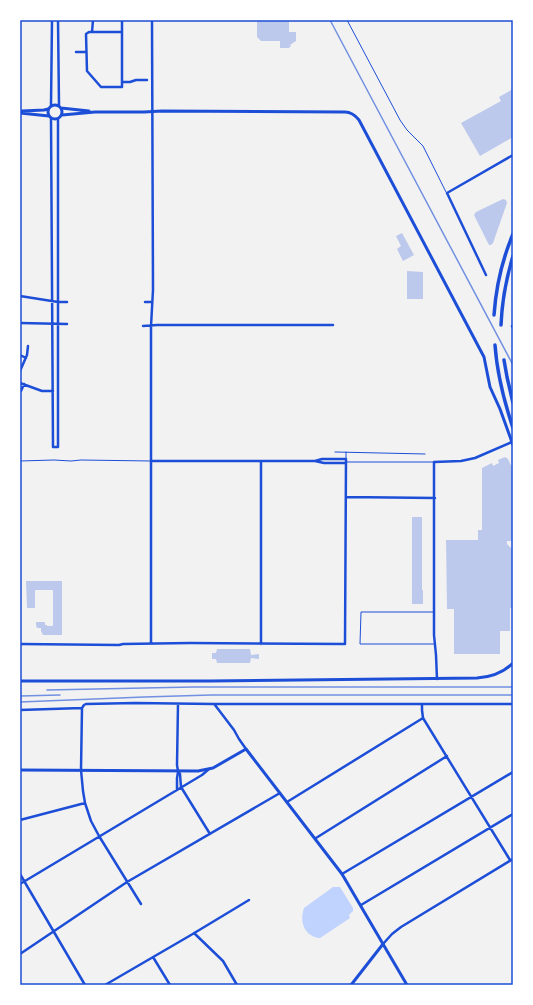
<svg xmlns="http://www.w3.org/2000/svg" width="533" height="1005" viewBox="0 0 533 1005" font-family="'DejaVu Sans',sans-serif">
<rect width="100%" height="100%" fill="#f2f2f2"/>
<path fill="#bfd3fe" d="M 333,887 L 340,887 L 353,908 L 353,911 L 349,915 L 350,918 L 320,938 C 305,937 299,922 304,908 Z"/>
<path fill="#bdc9ec" d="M 257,20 L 289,20 L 289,32 L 296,32 L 296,41 L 290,45 L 291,46 L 289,48 L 280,48 L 280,41 L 261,41 L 257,37 Z
M 513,89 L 513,137 L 480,156 L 461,123 L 501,101 L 499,97 Z
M 503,199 L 506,200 L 507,203 L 493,243 L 491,245 L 489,245 L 474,215 L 476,212 Z
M 402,233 L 414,255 L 403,261 L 397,249 L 401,246 L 396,236 Z
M 407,271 L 423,272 L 423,299 L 407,299 Z
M 505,457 L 508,459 L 513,470 L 513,541 L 507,541 L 507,544 L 511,548 L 513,548 L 513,608 L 510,608 L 510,631 L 500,631 L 500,654 L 454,654 L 454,609 L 447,609 L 446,540 L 478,540 L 478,530 L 482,530 L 482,468 L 492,463 L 493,466 L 499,463 L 498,460 Z
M 412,517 L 422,517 L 422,590 L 423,590 L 423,604 L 412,604 Z
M 26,581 L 62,581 L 62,635 L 43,635 L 41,631 L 41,628 L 37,628 L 36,625 L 36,622 L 45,622 L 45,625 L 47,625 L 47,626 L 52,626 L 53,625 L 53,590 L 35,590 L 35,608 L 27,608 Z
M 217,649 L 250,649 L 251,655 L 259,654 L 259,659 L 251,658 L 250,663 L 217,663 L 216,659 L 212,659 L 212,653 L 216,653 Z"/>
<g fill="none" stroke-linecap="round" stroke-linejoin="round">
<path stroke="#1d4ed8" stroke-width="1" d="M 347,20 L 400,120 L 407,130 L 423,146 L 446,192
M 335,452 L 425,454
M 346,459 L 346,452
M 20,461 L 54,460 L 71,461 L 81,460 L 151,461
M 347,462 L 433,462
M 434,612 L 361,612 L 360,644 L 434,644"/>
<path stroke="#1d4ed8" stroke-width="2.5" d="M 58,20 L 59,105
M 122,20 L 122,87 L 101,87 L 87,71 L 86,34 L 89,32 L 122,32
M 92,32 L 93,20
M 76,52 L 86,52
M 122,82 L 130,82 L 136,80 L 147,80
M 51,105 L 52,20
M 51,118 L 53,447 L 58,447 L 58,119
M 486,275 L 447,193 L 513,155
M 20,296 L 58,302 L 67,302
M 145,302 L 152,302
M 20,323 L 67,324
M 143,326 L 157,325 L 333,325
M 512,326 L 513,328
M 20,355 L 26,358
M 20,371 L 27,355 L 28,346
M 20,383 L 42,391 L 53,391
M 21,391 L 24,384
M 151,461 L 315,461 L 324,463 L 346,463
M 261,461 L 261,644
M 346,497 L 435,498
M 151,643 L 151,326 L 153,290 L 152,20
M 20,644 L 119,645 L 123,644 L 190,643 L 345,644 L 346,459 L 322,459 L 315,461
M 437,679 L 436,655 L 434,635 L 434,462 L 461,461 L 475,458 L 512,442
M 178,704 L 177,765 L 178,771 L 180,774 L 181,787 L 210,834
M 422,704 L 422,710 L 423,718 L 510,860
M 215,705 L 234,730 L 239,739 L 246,749
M 82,708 L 81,770 L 83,791 L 85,803 L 91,821 L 99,836 L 141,904
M 20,710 L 82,708 L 84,705 L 86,704 L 135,703 L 214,704 L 513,704
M 177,790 L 177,778 L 178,772
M 287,802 L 423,718
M 20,820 L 85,803
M 316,838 L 447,756
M 20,874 L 85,985
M 342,874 L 513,772
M 20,884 L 202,775 L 209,769
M 361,905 L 513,814
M 194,933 L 223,961 L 237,985
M 383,944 L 392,934 L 401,927 L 513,859
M 20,954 L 127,882 L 280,793
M 153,957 L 170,985
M 105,985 L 191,935 L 249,900"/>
<path stroke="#1d4ed8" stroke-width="3" d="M48 112a7 7 0 1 1 14 0a7 7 0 1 1-14 0Z
M 61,108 L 89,111
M 22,111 L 44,110 L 48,109
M 20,113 L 49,116
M 62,115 L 95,112 L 144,112 L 162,111 L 345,112 C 351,112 355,115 359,120 L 484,357 L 490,387 L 500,409 L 513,445
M 20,681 L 210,681 L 477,678 C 492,677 503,673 513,663
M 20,770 L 198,771 L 213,768 L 246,749 L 342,874 L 407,985
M 351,985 L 383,944"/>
<path stroke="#1d4ed8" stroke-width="3.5" d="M 494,315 C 496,287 502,260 513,234
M 501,325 C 502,301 506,279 513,256
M 495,345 C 497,373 504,401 513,428
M 504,360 L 507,377 L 513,403"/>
<path stroke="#7290e2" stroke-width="1.5" d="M 330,20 L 513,365
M 47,690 L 193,687 L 513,687
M 20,696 L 60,695
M 20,702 L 144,697 L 211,695 L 513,695"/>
</g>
<rect width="533" height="1005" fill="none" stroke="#ffffff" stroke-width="42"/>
<rect x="21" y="21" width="491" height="963" fill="none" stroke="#1d4ed8" stroke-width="1.5"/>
</svg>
